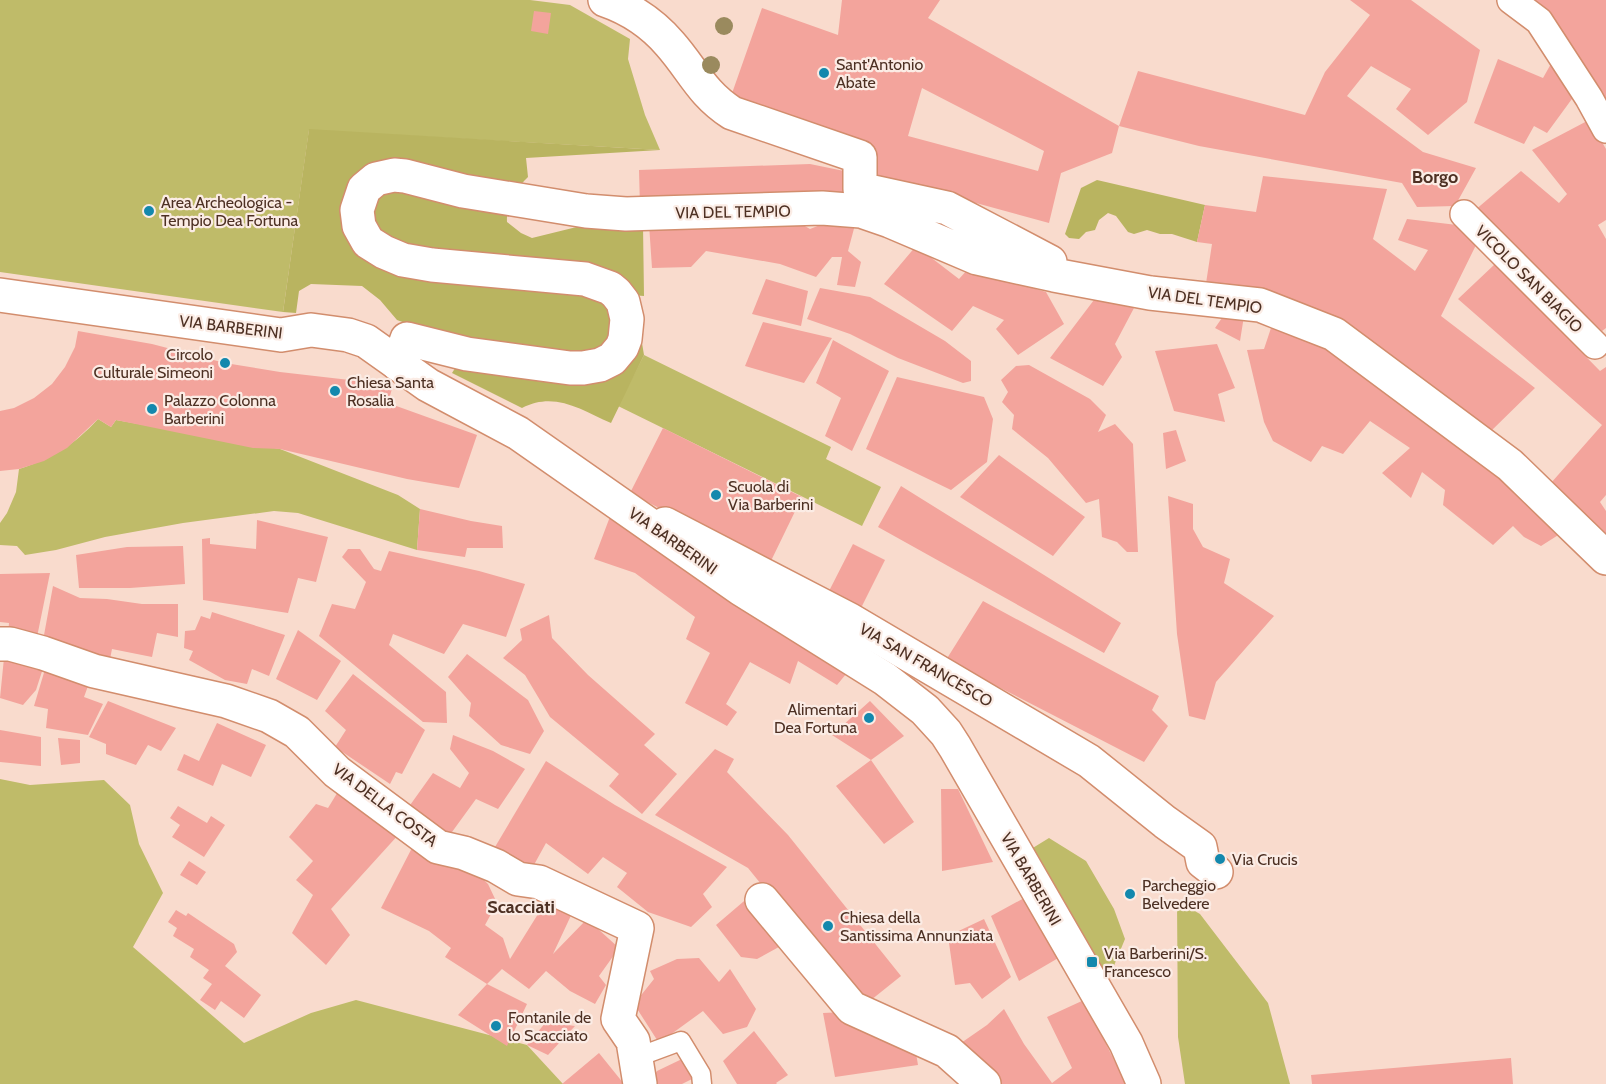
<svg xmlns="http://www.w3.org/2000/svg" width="1606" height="1084" viewBox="0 0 1606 1084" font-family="Cabin,sans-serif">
<rect width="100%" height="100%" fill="#f9dbcd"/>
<path fill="#bfbb69" d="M 0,0 L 530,0 L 570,5 L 630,39 L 628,59 L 645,115 L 660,150 L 309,130 L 283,312 L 0,272 Z
M 644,355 L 831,447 L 826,459 L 881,487 L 862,526 L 618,406 Z
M 98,419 L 111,427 L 116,420 L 280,449 L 398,495 L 420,509 L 417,550 L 298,513 L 274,511 L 183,523 L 105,537 L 56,550 L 25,555 L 17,546 L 0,545 L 0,523 L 7,513 L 16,492 L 19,469 C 53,458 74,445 98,419 Z
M 0,779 L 30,785 L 104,780 L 130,805 L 139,844 L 163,893 L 133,947 L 244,1043 L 311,1013 L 356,1000 L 527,1045 L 563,1084 L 0,1084 Z
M 1049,838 L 1086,861 L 1114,909 L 1125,939 L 1113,968 L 1094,978 L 1023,854 Z
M 1177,901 L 1200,914 L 1268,1003 L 1290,1084 L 1185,1084 L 1178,1037 Z"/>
<path fill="#b9b460" d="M 309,129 L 660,150 L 526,158 L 528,177 C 514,191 506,201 507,222 L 521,233 L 532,238 L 597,222 L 643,225 L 644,296 L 631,295 L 638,319 L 644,355 L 611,423 C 581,410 555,391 522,408 L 452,373 L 459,362 L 450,339 L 397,320 L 380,300 L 362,286 L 311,284 L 299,291 L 296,313 L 283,312 Z
M 1097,180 L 1205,205 L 1197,242 L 1172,234 L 1160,234 L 1147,230 L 1134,234 L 1128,232 L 1116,216 L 1108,213 L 1099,220 L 1095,230 L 1086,232 L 1079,239 L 1069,238 L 1065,234 L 1081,188 Z"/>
<path fill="#f3a49c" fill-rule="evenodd" d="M 842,0 L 940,0 L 928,18 L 1119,126 L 1112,153 L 1061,173 L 1049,223 L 870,174 L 877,150 L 730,99 L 762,8 L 838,35 ZM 922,88 L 1044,151 L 1038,171 L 908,136 Z
M 1350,0 L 1411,0 L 1480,50 L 1467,102 L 1428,135 L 1396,109 L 1411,89 L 1371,66 L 1347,96 L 1423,152 L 1476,168 L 1455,206 L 1417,207 L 1402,183 L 1199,146 L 1119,126 L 1138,71 L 1305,115 L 1325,72 L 1370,15 Z
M 1528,0 L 1606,0 L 1606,106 Z
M 534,11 L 551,13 L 548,34 L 531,31 Z
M 1498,59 L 1543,78 L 1552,62 L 1577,92 L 1547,133 L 1534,126 L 1524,144 L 1474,123 Z
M 1589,120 L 1606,149 L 1606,220 L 1598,225 L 1606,239 L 1606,328 L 1602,331 L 1474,211 L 1521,171 L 1559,203 L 1567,194 L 1532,150 Z
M 810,164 L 849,172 L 850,198 L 640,207 L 639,170 Z
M 1263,176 L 1387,189 L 1373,239 L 1415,271 L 1428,250 L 1398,240 L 1407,219 L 1457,225 L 1477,243 L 1441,316 L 1535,388 L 1489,433 L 1361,338 L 1205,290 L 1212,244 L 1197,242 L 1205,205 L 1256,212 Z
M 789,217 L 810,229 L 838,218 L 856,221 L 848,251 L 861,262 L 855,287 L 837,285 L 842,257 L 832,257 L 816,277 L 780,264 L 706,251 L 691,267 L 652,268 L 649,224 Z
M 916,246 L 959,279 L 968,269 L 1046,292 L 1064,324 L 1018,355 L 996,329 L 1004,320 L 973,306 L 952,331 L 884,284 Z
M 1495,264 L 1600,371 L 1606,367 L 1606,495 L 1600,502 L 1606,511 L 1606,538 L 1551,483 L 1602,425 L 1458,299 Z
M 766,279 L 808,291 L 801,326 L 752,314 Z
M 820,288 L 870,297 L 945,341 L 971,361 L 971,381 L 963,383 L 898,358 L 850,334 L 807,319 Z
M 1100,292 L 1134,308 L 1115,344 L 1122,357 L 1103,386 L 1050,358 Z
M 1224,315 L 1244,316 L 1240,341 L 1215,328 Z
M 763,322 L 832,338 L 804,383 L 745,366 Z
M 1271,328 L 1338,346 L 1448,428 L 1563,532 L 1541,546 L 1524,537 L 1513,526 L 1493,545 L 1443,505 L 1445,490 L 1422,472 L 1411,498 L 1382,473 L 1410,448 L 1370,421 L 1343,454 L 1322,446 L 1311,462 L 1273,441 L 1264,422 L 1247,350 L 1264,349 Z
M 78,331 L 152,344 L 225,363 L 280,372 L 393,385 L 388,403 L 477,435 L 459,488 L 407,479 L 280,449 L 253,448 L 116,420 L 111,427 L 98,419 L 67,448 L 44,461 L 19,469 L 0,471 L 0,411 L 14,408 L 34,398 L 52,384 L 65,367 L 75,347 Z
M 833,340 L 889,371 L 852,451 L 825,436 L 841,398 L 816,383 Z
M 1217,344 L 1235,388 L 1218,394 L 1225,422 L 1174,411 L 1155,351 Z
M 1029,365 L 1090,399 L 1106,415 L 1098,432 L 1115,424 L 1133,444 L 1138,552 L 1127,552 L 1117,542 L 1102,537 L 1099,499 L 1086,503 L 1048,458 L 1012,429 L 1014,415 L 1002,402 L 1008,392 L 1001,380 L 1016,366 Z
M 897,377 L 984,397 L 993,419 L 987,462 L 951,490 L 866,449 Z
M 663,428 L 802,497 L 769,565 L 630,493 Z
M 1176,430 L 1186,461 L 1166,469 L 1163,433 Z
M 999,455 L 1085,517 L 1053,556 L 960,497 Z
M 901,486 L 1121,623 L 1104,653 L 878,527 Z
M 1168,496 L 1193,504 L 1193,529 L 1203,547 L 1230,559 L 1224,583 L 1274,616 L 1216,682 L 1205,720 L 1189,716 L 1177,634 Z
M 420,509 L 471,521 L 502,526 L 503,548 L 467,548 L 465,557 L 417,550 Z
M 611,514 L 851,668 L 837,685 L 798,661 L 790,684 L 750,662 L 726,704 L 737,712 L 727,726 L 685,703 L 710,653 L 686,639 L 695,617 L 635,573 L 594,559 Z
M 257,520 L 328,537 L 316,582 L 298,578 L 288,613 L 203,600 L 202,539 L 210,538 L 210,544 L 256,549 Z
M 853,544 L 885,560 L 859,612 L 827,595 Z
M 183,546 L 185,584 L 130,588 L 79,588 L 76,555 L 127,547 Z
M 348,549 L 360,549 L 374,569 L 381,571 L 389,551 L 479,571 L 525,584 L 506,637 L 463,624 L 444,654 L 393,634 L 389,645 L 446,692 L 447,723 L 423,722 L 319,636 L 332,604 L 355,609 L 366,582 L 342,557 Z
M 50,573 L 37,637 L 8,635 L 9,623 L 0,622 L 0,574 Z
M 53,586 L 80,598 L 107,599 L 142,604 L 178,604 L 178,637 L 157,633 L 152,657 L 112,649 L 110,659 L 42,646 Z
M 983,601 L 1159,696 L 1152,710 L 1168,726 L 1144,762 L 946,660 Z
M 212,612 L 285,635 L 269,676 L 252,669 L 247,684 L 225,680 L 189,660 L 193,651 L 184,648 L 185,631 L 195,630 L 201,616 L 210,619 Z
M 549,615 L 552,638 L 588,675 L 655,734 L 644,745 L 677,774 L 642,814 L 609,786 L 619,774 L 550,717 L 525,675 L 503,658 L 522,640 L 520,629 Z
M 298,630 L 341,661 L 317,700 L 276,679 Z
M 5,648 L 45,662 L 36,690 L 23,705 L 0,698 Z
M 467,654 L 528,700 L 544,731 L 530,754 L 501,745 L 469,716 L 471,703 L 448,677 Z
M 46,666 L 88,686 L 84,697 L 103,704 L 88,735 L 46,728 L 48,709 L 34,706 Z
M 353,674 L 425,730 L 402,774 L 396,772 L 390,784 L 335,747 L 346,730 L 325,711 Z
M 108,701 L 176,728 L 161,751 L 148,745 L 136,765 L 106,754 L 106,744 L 89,737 Z
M 870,701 L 904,736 L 871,760 L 832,735 Z
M 217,723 L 266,745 L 251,777 L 222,764 L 213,786 L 177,770 L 184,754 L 199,761 Z
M 0,730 L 41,737 L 41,766 L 0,762 Z
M 453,735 L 493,751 L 525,769 L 498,809 L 476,799 L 444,843 L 408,808 L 433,773 L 460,788 L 469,773 L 450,749 Z
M 58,738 L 80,740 L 80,763 L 61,765 Z
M 715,749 L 734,759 L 727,772 L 788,835 L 901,976 L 861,1008 L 748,868 L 655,815 Z
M 871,760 L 914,822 L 884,844 L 836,786 Z
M 546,761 L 615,805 L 727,867 L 703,894 L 712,907 L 691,927 L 648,912 L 617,887 L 627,873 L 603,857 L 588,874 L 546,843 L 530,872 L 495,847 Z
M 941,789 L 958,789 L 993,862 L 942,871 Z
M 339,790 L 400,833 L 331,909 L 350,935 L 326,965 L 292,933 L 313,895 L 296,880 L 313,861 L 289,837 L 316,804 L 328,808 Z
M 178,806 L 207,823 L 211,816 L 225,825 L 204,857 L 172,837 L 180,825 L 170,818 Z
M 414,844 L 467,864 L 488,884 L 497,903 L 485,925 L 503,938 L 510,959 L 548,898 L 574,909 L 553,954 L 587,919 L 619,948 L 599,976 L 606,985 L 595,1004 L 570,991 L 546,971 L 529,989 L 502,969 L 487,984 L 527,1004 L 507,1046 L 458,1015 L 487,984 L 445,957 L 451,948 L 429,931 L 381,908 Z
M 189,861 L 206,872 L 197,885 L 180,875 Z
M 750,896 L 788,942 L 757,959 L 741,957 L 716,925 Z
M 1026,897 L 1060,957 L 1019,981 L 991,916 Z
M 176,910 L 186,916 L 188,913 L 234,944 L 237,952 L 225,966 L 261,995 L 244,1018 L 221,1001 L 215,1010 L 200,1000 L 212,984 L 203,978 L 209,970 L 190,957 L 194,949 L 173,936 L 177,928 L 168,922 Z
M 984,919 L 1011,977 L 982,999 L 970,983 L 955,985 L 948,936 Z
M 699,958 L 719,982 L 730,969 L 756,1009 L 747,1027 L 723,1034 L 703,1011 L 659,1043 L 634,1004 L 654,979 L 650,971 L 677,959 Z
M 1084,1000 L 1126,1084 L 995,1084 L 961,1043 L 987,1025 L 1004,1009 L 1024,1044 L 1052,1083 L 1072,1068 L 1047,1017 Z
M 844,1012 L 914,1041 L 918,1065 L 835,1077 L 823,1013 Z
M 546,1022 L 575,1026 L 548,1055 L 527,1045 Z
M 754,1031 L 788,1075 L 776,1083 L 777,1084 L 737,1084 L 723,1061 Z
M 599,1053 L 624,1084 L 562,1084 Z
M 1511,1058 L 1513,1084 L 1312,1084 L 1311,1075 Z
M 682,1059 L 692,1079 L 682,1084 L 653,1084 L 653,1078 L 657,1071 Z"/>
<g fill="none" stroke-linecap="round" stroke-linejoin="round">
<g stroke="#d28d6d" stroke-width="21">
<path id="service" d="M 635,1058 L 681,1041 L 701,1074 L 702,1084"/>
</g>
<g stroke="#d28d6d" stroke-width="30">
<path id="pedestrian" d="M 1511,0 L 1539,21 L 1589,98 L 1606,129
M 1464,214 L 1595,345"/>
</g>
<g stroke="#d28d6d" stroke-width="36">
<path id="minor" d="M 605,0 C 631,9 652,23 670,44 C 693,70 701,93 732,113 L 860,157 L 860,189 L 947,208 L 1050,262
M 398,364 L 407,339 L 467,354 L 570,368 L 583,368 L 600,365 L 612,359 L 622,347 L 625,339 L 627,319 L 623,302 L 616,293 L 610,288 L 585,279 L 432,265 L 403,260 L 384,252 L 368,242 L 359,226 L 357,210 L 364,189 L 376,179 L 394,175 L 405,176 L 463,191 L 586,211 L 626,214 L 822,208 L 861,211 L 890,221 L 977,258 L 1054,275 L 1150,293 L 1260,305 L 1334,334 L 1510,465 L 1606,558
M 665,524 L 850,620 L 1089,761 L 1165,822 L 1200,847 L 1203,862 L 1216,872
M 0,644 L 10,644 L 43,653 L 94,671 L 226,701 L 269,716 L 297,732 L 337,772 L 438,847 L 464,853 L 496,866 L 518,879 L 539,882 L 637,928 L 618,1019 L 633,1041 L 640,1084
M 762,900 L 852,1008 L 947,1051 L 984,1084"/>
</g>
<g stroke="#d28d6d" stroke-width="36">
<path id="tertiary" d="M 0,295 L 281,335 L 311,330 L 348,335 L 366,341 L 428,385 L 518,433 L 741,589 L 885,679 L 925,710 L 946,733 L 955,747 L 1126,1043 L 1144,1084"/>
</g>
<use href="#service" stroke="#fff" stroke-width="18"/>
<use href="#pedestrian" stroke="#fff" stroke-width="27"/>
<use href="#minor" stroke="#fff" stroke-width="33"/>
<use href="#tertiary" stroke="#fff" stroke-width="33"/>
</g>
<g fill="#9a8a5e">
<circle cx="724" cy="26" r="9"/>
<circle cx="711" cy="65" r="9"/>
</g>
<g fill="#1388ad" stroke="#fbece5" stroke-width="2">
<circle cx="824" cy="73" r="6"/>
<circle cx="149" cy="211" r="6"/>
<circle cx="225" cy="363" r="6"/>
<circle cx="335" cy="391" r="6"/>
<circle cx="152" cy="409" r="6"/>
<circle cx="716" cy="495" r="6"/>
<circle cx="869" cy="718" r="6"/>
<circle cx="1220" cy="859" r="6"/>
<circle cx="1130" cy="894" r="6"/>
<circle cx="828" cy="926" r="6"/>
<rect x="1086" y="956" width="12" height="12" rx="3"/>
<circle cx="496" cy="1026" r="6"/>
</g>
<g text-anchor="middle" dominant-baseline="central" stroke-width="4.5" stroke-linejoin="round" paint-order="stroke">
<g font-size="16" fill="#4d3023" stroke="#fbece5" text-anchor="start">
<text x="836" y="64">Sant'Antonio<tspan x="836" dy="18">Abate</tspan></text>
<text x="161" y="202">Area Archeologica -<tspan x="161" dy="18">Tempio Dea Fortuna</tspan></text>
<text x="213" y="354" text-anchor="end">Circolo<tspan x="213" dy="18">Culturale Simeoni</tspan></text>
<text x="347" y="382">Chiesa Santa<tspan x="347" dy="18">Rosalia</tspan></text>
<text x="164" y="400">Palazzo Colonna<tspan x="164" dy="18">Barberini</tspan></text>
<text x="728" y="486">Scuola di<tspan x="728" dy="18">Via Barberini</tspan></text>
<text x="857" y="709" text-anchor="end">Alimentari<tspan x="857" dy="18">Dea Fortuna</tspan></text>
<text x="1232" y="859">Via Crucis</text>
<text x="1142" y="885">Parcheggio<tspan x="1142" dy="18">Belvedere</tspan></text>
<text x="840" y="917">Chiesa della<tspan x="840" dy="18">Santissima Annunziata</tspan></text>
<text x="1104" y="953">Via Barberini/S.<tspan x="1104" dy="18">Francesco</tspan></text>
<text x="508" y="1017">Fontanile de<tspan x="508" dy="18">lo Scacciato</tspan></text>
</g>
<g font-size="16" fill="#4d3023" stroke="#fbece5">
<text transform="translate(733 212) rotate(-1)">VIA DEL TEMPIO</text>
<text transform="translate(1529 279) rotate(45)">VICOLO SAN BIAGIO</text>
<text transform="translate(1205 300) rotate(8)">VIA DEL TEMPIO</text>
<text transform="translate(231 327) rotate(7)">VIA BARBERINI</text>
<text transform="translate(673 541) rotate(35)">VIA BARBERINI</text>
<text transform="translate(926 665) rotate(30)">VIA SAN FRANCESCO</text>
<text transform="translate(385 805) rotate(37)">VIA DELLA COSTA</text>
<text transform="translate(1031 879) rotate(60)">VIA BARBERINI</text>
</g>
<g font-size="18" font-weight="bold" fill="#4d3023" stroke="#fbece5">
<text x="1435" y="177">Borgo</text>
<text x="521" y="907">Scacciati</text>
</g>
</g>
</svg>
